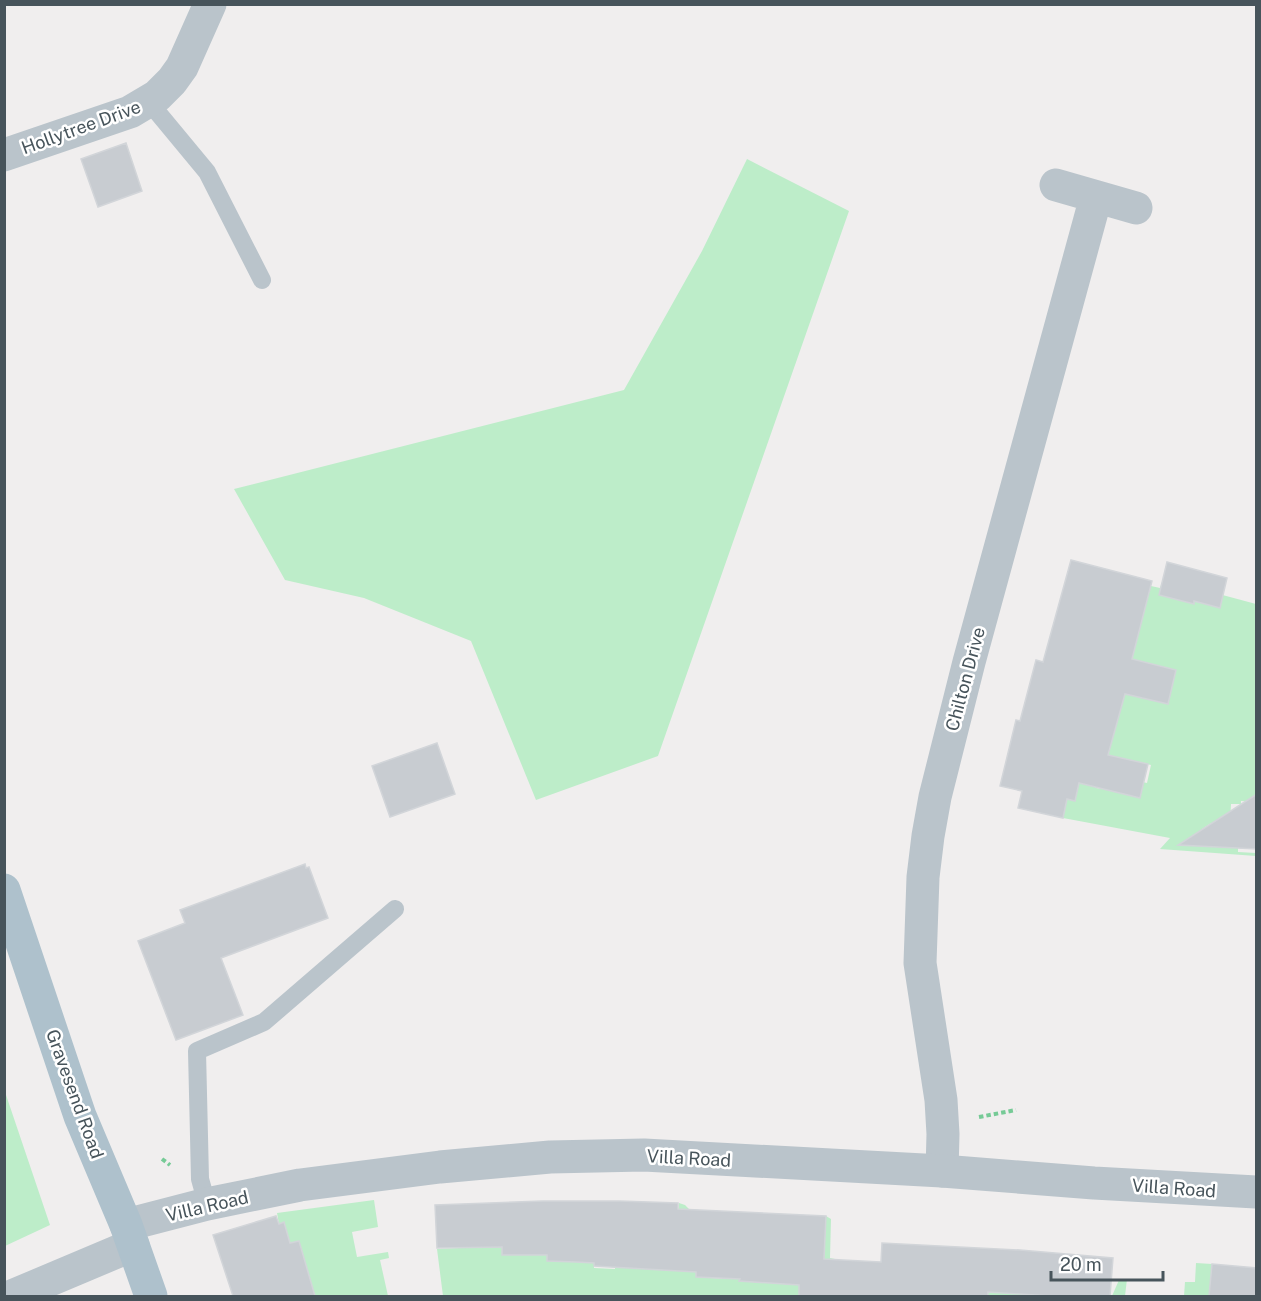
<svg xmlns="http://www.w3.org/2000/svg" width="1261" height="1301" viewBox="0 0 1261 1301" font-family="'Public Sans',sans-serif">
<rect width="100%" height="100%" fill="#f0eeee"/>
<path fill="#bdedc9" d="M 747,159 L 849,211 L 658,756 L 536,800 L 471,641 L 364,598 L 285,580 L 234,489 L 624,390 L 702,251 Z
M 1163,579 L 1256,604 L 1256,802 L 1241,801 L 1241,804 L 1231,804 L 1230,824 L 1211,823 L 1202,829 L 1202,839 L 1238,848 L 1238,852 L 1256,853 L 1256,856 L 1160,849 L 1170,838 L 1063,818 L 1067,799 L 1075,801 L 1074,773 L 1096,788 L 1102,789 L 1105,773 L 1147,783 L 1151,765 L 1115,757 L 1091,760 L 1129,668 L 1151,586 L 1160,588 Z
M 4,1089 L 50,1225 L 5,1246 L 4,1246 Z
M 374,1200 L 378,1227 L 352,1232 L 357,1257 L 388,1252 L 389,1258 L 380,1260 L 388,1296 L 315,1296 L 308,1271 L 277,1280 L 272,1264 L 303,1255 L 299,1241 L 290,1243 L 284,1223 L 279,1224 L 277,1213 Z
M 617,1201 L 628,1201 L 625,1267 L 676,1270 L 679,1203 L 685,1205 L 690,1210 L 697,1261 L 696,1277 L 726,1279 L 727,1264 L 740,1264 L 740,1281 L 770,1282 L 784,1266 L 783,1284 L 799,1285 L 799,1296 L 443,1296 L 437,1249 L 502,1246 L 502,1255 L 547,1255 L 547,1261 L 572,1261 L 577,1236 L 577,1262 L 594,1263 L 594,1268 L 615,1269 Z
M 826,1216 L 831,1219 L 830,1258 L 835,1259 L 833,1296 L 822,1296 Z
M 1196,1263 L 1212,1264 L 1209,1296 L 1184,1296 L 1185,1282 L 1195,1282 Z
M 1127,1279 L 1125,1296 L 1112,1296 L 1119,1280 Z
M 988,1282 L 1021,1294 L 1049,1296 L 988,1296 Z"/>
<path fill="#c8ccd1" stroke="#d2d5d9" stroke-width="1.5" d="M 126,143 L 142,191 L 98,207 L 81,159 Z
M 1071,560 L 1152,581 L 1132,659 L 1176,670 L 1168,704 L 1125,694 L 1108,755 L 1148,764 L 1140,798 L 1079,783 L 1075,801 L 1067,799 L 1063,818 L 1018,808 L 1022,791 L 1000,786 L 1016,720 L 1020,721 L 1036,660 L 1043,662 Z
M 1167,562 L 1227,578 L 1220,608 L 1194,601 L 1194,604 L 1159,595 Z
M 437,743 L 455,794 L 390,817 L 372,766 Z
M 1257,794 L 1257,849 L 1178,845 Z
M 305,864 L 306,868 L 309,867 L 328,918 L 221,958 L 243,1015 L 176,1040 L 138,941 L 185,923 L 180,910 Z
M 543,1201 L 619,1201 L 678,1203 L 678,1209 L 826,1216 L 824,1259 L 881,1262 L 882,1243 L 1020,1250 L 1113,1258 L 1110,1296 L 1049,1296 L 988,1292 L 988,1296 L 799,1296 L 799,1285 L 739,1281 L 740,1279 L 696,1277 L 696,1272 L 594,1266 L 594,1263 L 576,1262 L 547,1261 L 547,1255 L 502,1255 L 502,1247 L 437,1248 L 435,1205 Z
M 276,1216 L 279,1224 L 284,1222 L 290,1243 L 299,1241 L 315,1296 L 233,1296 L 213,1235 Z
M 1212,1264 L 1257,1268 L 1257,1296 L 1209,1296 Z"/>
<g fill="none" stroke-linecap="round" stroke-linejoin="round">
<path stroke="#76ca96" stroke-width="4" stroke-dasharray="4.5 3" stroke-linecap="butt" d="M 979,1117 L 1016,1110
M 162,1159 L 170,1165"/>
<path stroke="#bac4cb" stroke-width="18" d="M 149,102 L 207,172 L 262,280
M 207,1204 L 200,1179 L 197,1051 L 264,1022 L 395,909"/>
<path stroke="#bac4cb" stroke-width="33" d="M 4,155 L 130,112 L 157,96 L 172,81 L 182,67 L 210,4
M 1056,185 L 1136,208
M 942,1171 L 943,1134 L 941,1100 L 920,963 L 923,877 L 928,836 L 935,797 L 969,662 L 1096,197"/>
<path stroke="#bac4cb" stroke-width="33" d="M 126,1225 L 207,1204 L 300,1185 L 440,1167 L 550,1157 L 644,1155 L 942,1171 L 1094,1183 L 1256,1192
M 12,1296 L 133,1245"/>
<path stroke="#aec1cc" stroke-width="33" d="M 4,890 L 80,1116 L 126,1225 L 151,1296"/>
</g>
<g text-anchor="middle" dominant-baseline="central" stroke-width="5" stroke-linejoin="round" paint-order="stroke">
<g font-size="18" fill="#47545b" stroke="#fff">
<text transform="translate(81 127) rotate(-20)">Hollytree Drive</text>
<text transform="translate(965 679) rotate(-75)">Chilton Drive</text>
<text transform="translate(75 1094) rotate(70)">Gravesend Road</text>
<text transform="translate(689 1158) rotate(3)">Villa Road</text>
<text transform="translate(1174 1188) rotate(4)">Villa Road</text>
<text transform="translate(207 1206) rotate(-13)">Villa Road</text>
</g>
</g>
<rect width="1261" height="1301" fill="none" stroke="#47545b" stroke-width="12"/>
<path d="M1051 1271v9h112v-9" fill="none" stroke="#47545b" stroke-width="3"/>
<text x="1060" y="1271" font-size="18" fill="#47545b" stroke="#ffffff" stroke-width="4.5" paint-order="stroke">20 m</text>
</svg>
